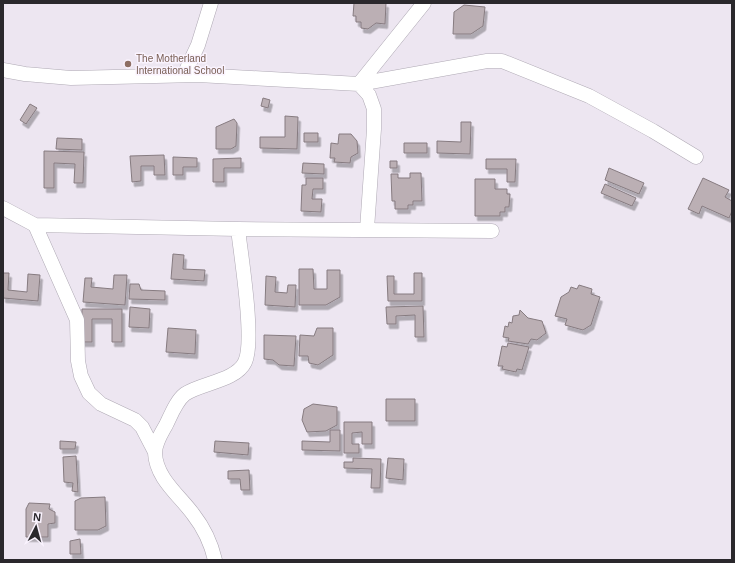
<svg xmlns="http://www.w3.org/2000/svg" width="735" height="563" viewBox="0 0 735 563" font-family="Arial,sans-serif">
<defs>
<filter id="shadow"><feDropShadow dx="2.5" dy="4.5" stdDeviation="0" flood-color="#0004"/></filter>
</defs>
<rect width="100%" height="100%" fill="#ede6f1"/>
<path fill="#bbafb4" stroke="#867b80" filter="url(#shadow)" d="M 354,3 L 386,3 L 385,24 L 376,23 L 368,29 L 361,28 L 361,22 L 356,22 L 356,16 L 353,16 Z
M 464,5 L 485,7 L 483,26 L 471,34 L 453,34 L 454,12 Z
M 263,98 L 270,100 L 268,108 L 261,106 Z
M 30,104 L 37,108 L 26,124 L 20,120 Z
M 285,116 L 298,117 L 297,149 L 260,148 L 260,137 L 285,137 Z
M 234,119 L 237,123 L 236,146 L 231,149 L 216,149 L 216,127 Z
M 461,122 L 471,122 L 470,154 L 437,153 L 437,141 L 461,142 Z
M 304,133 L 318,133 L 318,142 L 304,142 Z
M 339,134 L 351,134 L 357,141 L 358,153 L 351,157 L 350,163 L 334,162 L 335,158 L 330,158 L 331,143 L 338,144 Z
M 57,138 L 82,139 L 82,150 L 56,149 Z
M 404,143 L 427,143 L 427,153 L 404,153 Z
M 44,151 L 84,152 L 83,183 L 74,183 L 75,164 L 54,163 L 54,188 L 44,188 Z
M 164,155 L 165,175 L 154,175 L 154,166 L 141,166 L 141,181 L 132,182 L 130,156 Z
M 173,157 L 197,158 L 197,167 L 183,167 L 183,175 L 173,175 Z
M 241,158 L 241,168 L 224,168 L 224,182 L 213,182 L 213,159 Z
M 486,159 L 516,159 L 515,182 L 507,182 L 507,169 L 486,169 Z
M 390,161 L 397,161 L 397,168 L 390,168 Z
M 303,163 L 324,164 L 324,174 L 302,173 Z
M 609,168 L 644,183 L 639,194 L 605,180 Z
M 410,173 L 421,173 L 422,201 L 413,201 L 413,205 L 408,205 L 408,209 L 395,209 L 395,201 L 392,201 L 391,174 L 398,174 L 398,178 L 410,178 Z
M 306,178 L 323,178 L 323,189 L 313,189 L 312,199 L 322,199 L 321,212 L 301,211 L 302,185 L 306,185 Z
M 703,178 L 729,190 L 725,197 L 732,201 L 732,211 L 729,218 L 702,206 L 699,214 L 688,209 Z
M 475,179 L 495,179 L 495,189 L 507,189 L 507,194 L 510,194 L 509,207 L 505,207 L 505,212 L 500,212 L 500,216 L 475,216 Z
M 605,184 L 636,198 L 632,206 L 601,193 Z
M 173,254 L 184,255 L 183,269 L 205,270 L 204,281 L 171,279 Z
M 299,269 L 313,269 L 314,289 L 327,289 L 327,270 L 340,270 L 340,297 L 326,305 L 299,305 Z
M 3,273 L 9,273 L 8,290 L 27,292 L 28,274 L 40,275 L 38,301 L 3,298 Z
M 414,273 L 422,273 L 422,301 L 388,301 L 387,276 L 394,276 L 394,294 L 414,294 Z
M 114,275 L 127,275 L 125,305 L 83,302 L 85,278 L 92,278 L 91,287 L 113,289 Z
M 266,276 L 276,277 L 275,292 L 287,293 L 288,285 L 296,285 L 295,307 L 265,305 Z
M 130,284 L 139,284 L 141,290 L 165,291 L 165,300 L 129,299 Z
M 579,285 L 592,289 L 591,294 L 600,297 L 591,325 L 583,330 L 565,325 L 567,319 L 555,316 L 561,297 L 569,292 L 571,287 L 577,289 Z
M 423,306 L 424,337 L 415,337 L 415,315 L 396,316 L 396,324 L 387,324 L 386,307 Z
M 130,307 L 150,309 L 149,328 L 129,327 Z
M 82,309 L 122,309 L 122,342 L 112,342 L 112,319 L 92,319 L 92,342 L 81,342 Z
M 520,310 L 528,318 L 542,321 L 546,333 L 537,340 L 531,339 L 528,344 L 508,341 L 509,338 L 503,337 L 505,326 L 508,327 L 509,322 L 512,323 L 513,316 L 519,315 Z
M 168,328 L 196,330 L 195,354 L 166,352 Z
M 317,328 L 333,328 L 333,355 L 318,365 L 309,363 L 308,356 L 299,356 L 300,335 L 314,336 Z
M 264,335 L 296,336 L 294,366 L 279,365 L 273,360 L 264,359 Z
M 508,343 L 529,347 L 522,370 L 517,369 L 516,372 L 502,369 L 503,366 L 498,366 L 502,346 L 507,347 Z
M 386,399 L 415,399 L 415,421 L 386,421 Z
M 313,404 L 337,407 L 337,425 L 326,431 L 307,432 L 302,420 L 304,409 Z
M 344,422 L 372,422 L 372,444 L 362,444 L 362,432 L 352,433 L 352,444 L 359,444 L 359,453 L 344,453 Z
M 330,430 L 340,430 L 340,451 L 302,450 L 302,441 L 330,442 Z
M 60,441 L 76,442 L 75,449 L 60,449 Z
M 215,441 L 249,443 L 248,455 L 214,452 Z
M 76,456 L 78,492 L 72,491 L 73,483 L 64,482 L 63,457 Z
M 353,458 L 381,459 L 380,488 L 371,488 L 372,469 L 344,468 L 344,462 L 353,462 Z
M 388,458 L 404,459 L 403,480 L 386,478 Z
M 249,470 L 250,490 L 241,490 L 240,479 L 228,479 L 228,471 Z
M 105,497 L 106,526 L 98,530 L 75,530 L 75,501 L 81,498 Z
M 29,503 L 50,504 L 49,509 L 55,512 L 55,523 L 48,524 L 48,537 L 26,537 L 26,509 Z
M 80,539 L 81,554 L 70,554 L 70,541 Z"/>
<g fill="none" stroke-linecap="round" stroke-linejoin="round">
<g stroke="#afa9b4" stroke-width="15">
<path id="minor" d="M 3,70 L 25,74 L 71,78 L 198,75 L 359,84 L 487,61 L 502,61 L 589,96 L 653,131 L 696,157
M 184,75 L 198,45 L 211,3
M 3,208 L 35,225 L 77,320 L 78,361 L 81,376 L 89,393 L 101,404 L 135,420 L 142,427 L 155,452
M 35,225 L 238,229 L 492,231
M 367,229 L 374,129 L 374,109 L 369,95 L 359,84 L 424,3
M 215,560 C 211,543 204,528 193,514 C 179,495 156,478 155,453 C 155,443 161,434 166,425 C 171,415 176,401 185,394 C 201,383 236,381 245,362 C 255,341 241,256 238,229"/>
</g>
<use href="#minor" stroke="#fff" stroke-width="14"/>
</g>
<circle fill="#8d6e63" stroke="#faf3fe" stroke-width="1.5" cx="128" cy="64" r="4"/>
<g text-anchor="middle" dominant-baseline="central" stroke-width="3" stroke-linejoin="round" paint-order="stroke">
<g font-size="10" fill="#785e54" stroke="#faf3fe" text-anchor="start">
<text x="136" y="58">The Motherland<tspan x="136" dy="12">International School</tspan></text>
</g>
</g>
<rect width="735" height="563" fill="none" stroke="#2a282c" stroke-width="8"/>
<g transform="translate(36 527) rotate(6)" stroke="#faf3fe" stroke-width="3" paint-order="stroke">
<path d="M0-3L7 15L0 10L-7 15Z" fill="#2a282c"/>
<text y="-6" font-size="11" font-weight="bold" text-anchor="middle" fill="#2a282c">N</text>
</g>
</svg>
